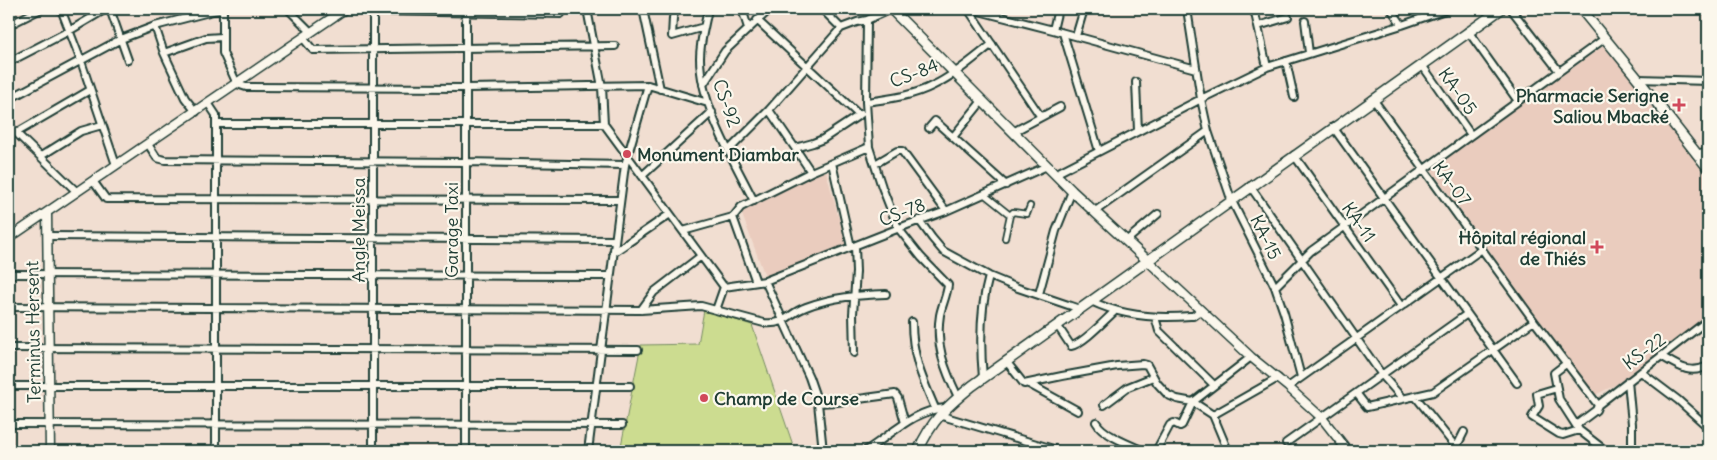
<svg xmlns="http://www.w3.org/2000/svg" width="1717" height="460" viewBox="0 0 1717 460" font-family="Delius,sans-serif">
<rect width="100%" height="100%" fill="#f1ded1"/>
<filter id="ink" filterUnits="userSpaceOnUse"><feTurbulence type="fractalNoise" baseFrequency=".02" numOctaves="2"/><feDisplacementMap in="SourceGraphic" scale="10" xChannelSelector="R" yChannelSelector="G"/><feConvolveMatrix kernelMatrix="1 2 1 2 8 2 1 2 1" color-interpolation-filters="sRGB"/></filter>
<g filter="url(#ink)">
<path fill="#eaccbe" d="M 1605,45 L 1708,178 L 1708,315 L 1623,381 L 1595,395 L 1591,392 L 1433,172 L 1433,167 Z
M 826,171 L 846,245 L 765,276 L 741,212 L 806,179 Z"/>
<path fill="#ccdc90" stroke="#768c62" d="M 704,310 L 752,325 L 795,451 L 620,451 L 641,345 L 698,344 Z"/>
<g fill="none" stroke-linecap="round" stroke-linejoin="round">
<g stroke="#1f3d34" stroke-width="8">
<path id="pedestrian" d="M 985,195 L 1010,215 L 1013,212 L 1027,214 L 1030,206
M 1005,238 L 1010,215"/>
</g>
<g stroke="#1f3d34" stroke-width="10">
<path id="minor" d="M 61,9 L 81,61 L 116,165
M 110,9 L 128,60
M 288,9 L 311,32
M 587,9 L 602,87 L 604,124 L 724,287
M 643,9 L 660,89
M 675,9 L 673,18 L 672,36 L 704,27
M 708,9 C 705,25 700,41 700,58 C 700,105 733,159 754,201
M 742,9 L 748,28
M 822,9 L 841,28
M 968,9 L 1041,117
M 971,9 L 1053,30 L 1196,69
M 1187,9 L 1201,99 L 1208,131 L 1231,199 L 1275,287 L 1284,313 L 1301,377
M 1254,9 L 1267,67
M 1391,9 L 1402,25
M 1511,9 L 1559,71
M 223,10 L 223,53 L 237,84 L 246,87 L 466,88 L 648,85 L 708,103
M 373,11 L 561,14
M 757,20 L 859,115
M 867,20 L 866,102 L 869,147 L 882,187 L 898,228 L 921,257 L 948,285 C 947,295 942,305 940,315 C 935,346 945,370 958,397
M 1305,21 L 1309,53
M 9,25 L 41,9
M 155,26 L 164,53 L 206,38 L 222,37
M 1258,26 L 1288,17
M 1053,30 L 1058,9
M 1468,31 L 1518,101
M 1063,33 L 1099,151
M 1076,36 L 1084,9
M 303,38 L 313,50 L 615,46
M 164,53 L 185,98 L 196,112
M 1286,61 L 1294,97
M 9,62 L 69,31 L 106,9
M 1422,65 L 1471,135
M 1638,79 L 1708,81
M 1136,82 L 1138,131
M 703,85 L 725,51 L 770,9
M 9,99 L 121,39 L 155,26 L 213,11 L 223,10 L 223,9
M 1373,99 L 1534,321 L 1598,405
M 866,102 C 889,99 913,96 934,85 C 955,75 974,58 992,44
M 208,103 L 216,115 L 216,451
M 769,110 L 795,148 L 813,143 L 823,139 L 861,114
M 216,124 L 604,124
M 9,126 L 77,192
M 1333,127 L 1517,383
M 929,128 L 935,121 L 1006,185
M 1013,132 L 1060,107
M 16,133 L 90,90
M 953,137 L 982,101
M 148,144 L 157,158 L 165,160 L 466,162 L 625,165
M 795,148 L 811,172
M 729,150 L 769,110 L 841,28 L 857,22 L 867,20 L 891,9
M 1696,154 L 1708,151
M 1294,155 L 1401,306
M 41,156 L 81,131 L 102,125
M 832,163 L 851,247
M 875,164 L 897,151 L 902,151 L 946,211
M 1055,174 L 1201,99 L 1267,67 L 1402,25 L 1448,9
M 642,176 L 712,112
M 93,181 L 106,199 L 620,200
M 1250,186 L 1382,375 L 1403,399
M 1094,212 L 1208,131
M 919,220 L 932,238 L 943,251 L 989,276 L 1018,288 L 1080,309
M 683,231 L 733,217
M 47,236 L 615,240
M 1126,241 L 1158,214
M 613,253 L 670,214
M 9,274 L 610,276
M 765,281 L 809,377 L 818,403 L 823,451
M 756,282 L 733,217 L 741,207 L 811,172 L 869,147
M 724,287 L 765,281 L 907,225 L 946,211 L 1047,166
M 1275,287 L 1311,251 L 1604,39
M 1039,294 L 1056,231 L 1072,191
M 1091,301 C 1122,316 1156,319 1190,316 L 1193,316 L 1201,310
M 9,307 L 641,310 L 701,306 L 764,323 C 787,325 787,314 806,307 C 832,297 859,295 886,294
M 641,310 L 654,292 L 701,256
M 716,310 L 724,287
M 1155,317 L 1159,331 L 1214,385
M 912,322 C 912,356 922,378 935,408
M 1057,325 L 1071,346 C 1083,344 1105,320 1115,311
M 9,348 L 638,350
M 854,353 L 853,314 L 856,272 L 855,246
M 1661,356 C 1678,366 1689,375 1708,366
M 1006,361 L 1024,384 L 1062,376 L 1117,366 L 1143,364 L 1147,365 L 1157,383 L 1168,395 L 1177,399 L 1193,402 L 1213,415 L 1228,451
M 1567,363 L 1554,373 L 1559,399 L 1579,430 L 1606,451
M 1641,372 L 1678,400 L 1708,427
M 983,378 C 980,345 980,308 989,276
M 1628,381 L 1632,424 L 1632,451
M 1029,384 L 1078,411
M 9,386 L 630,386
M 1288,387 L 1482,249
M 1557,388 L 1537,394 L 1539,406 L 1532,417 L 1559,434 L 1563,435 L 1579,430
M 1357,394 L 1367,407 L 1433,392 L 1534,321
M 1415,396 L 1459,451
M 818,403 L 837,402 L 895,394 L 898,398 L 905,423
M 1104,405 L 1128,387 L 1153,377
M 939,415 L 1060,451
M 1213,415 L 1278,378
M 1096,422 C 1103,435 1130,445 1144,451
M 9,424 L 622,425
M 1576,425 L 1596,410 L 1598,405 L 1708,320
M 1286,443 L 1467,314
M 1456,448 L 1464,432
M 373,451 L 373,9
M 466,451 L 466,9
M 588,451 L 625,165 L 648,85
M 865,451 C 890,436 914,410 945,408
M 1156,451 L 1170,425 L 1174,423 L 1180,426 L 1182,425 L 1193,402 L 1251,357"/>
</g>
<g stroke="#1f3d34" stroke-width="11">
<path id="tertiary" d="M 1703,9 L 1708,10
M 47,213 L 50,451
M 9,238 L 345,9
M 1148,261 L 1251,357 L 1288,387 L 1322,418 L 1348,451"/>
</g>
<g stroke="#1f3d34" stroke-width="12">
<path id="secondary" d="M 891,9 L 1072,191 L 1148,261
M 1581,9 L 1638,79 L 1708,168
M 918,451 C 932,420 945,408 972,386 C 1148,260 1324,134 1501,9"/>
</g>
<use href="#pedestrian" stroke="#fbf7ec" stroke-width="4.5"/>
<use href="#minor" stroke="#fbf7ec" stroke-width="6"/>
<use href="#tertiary" stroke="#fbf7ec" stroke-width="8"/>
<use href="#secondary" stroke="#fbf7ec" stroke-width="9"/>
</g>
</g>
<g fill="#d1495b" stroke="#fbf7ec" stroke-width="2">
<path d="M1676.5 97.5h5v5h5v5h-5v5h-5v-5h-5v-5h5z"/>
<circle cx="627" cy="154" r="5"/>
<path d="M1594.5 239.5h5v5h5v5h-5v5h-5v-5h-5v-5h5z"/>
<circle cx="704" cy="398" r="5"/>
</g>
<g text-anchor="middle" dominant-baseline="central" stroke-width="4.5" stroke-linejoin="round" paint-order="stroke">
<g font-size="18" fill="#1f3d34" stroke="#fbf7ec">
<text transform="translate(914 73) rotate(-21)">CS-84</text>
<text transform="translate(1458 91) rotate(55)">KA-05</text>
<text transform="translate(727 103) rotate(70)">CS-92</text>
<text transform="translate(1452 183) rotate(53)">KA-07</text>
<text transform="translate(902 212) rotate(-21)">CS-78</text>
<text transform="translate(1359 222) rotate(55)">KA-11</text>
<text transform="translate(358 230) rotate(-90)">Angle Meissa</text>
<text transform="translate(451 230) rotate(-90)">Garage Taxi</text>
<text transform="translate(1266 237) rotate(64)">KA-15</text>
<text transform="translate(33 332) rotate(-91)">Terminus Hersent</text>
<text transform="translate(1644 351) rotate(-37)">KS-22</text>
</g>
<g font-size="18" font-weight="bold" fill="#1f3d34" stroke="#fbf7ec" text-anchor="end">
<text x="1669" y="95">Pharmacie Serigne<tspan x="1669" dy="21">Saliou Mbacké</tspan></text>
<text x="637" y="154" text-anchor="start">Monument Diambar</text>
<text x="1586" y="237">Hôpital régional<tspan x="1586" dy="21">de Thiés</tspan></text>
<text x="714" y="398" text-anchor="start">Champ de Course</text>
</g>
</g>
<rect width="1717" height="460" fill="none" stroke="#fbf7ec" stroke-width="30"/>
<rect x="15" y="15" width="1687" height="430" fill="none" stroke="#1f3d34" stroke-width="2" filter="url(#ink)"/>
</svg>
